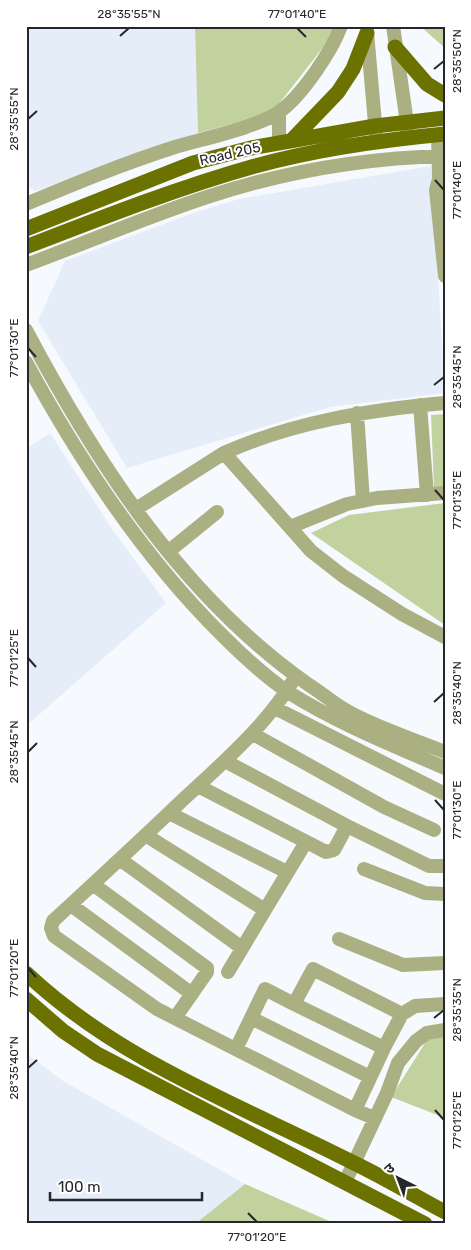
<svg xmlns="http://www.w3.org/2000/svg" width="471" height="1250" viewBox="0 0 471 1250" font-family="Rubik,'Noto Sans Devanagari',sans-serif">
<rect width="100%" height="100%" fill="#f6f9fe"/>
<path fill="#e5edf9" d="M 26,26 L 195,26 L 198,133 L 36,191 L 26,186 Z
M 431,166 L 445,393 L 330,407 L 127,468 L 38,321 L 65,261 L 196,212 L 239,199 Z
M 50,433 L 112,529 L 166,603 L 26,726 L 26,449 Z
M 26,1053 L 63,1081 L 245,1184 L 195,1224 L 26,1224 Z"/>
<path fill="#c2d29f" d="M 195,26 L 335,26 L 335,32 L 271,114 L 198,133 Z
M 420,26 L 445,26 L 445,48 Z
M 445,414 L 445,487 L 434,488 L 431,415 Z
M 445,503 L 445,625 L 311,533 L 349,515 Z
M 445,1037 L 445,1118 L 391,1097 L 427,1040 Z
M 245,1184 L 336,1224 L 195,1224 Z"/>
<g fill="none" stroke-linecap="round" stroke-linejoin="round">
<path stroke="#abb082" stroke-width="14" d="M 393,26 L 407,123 L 407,138
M 367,32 L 376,135
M 438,135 L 439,179 L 436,190 L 445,276
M 279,143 L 279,112
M 26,204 C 74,184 122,164 172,148 C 201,139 256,128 279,112 C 301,97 332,51 341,26
M 26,265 C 86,243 146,217 207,197 C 283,172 364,158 445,156
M 26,330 C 97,464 183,597 309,685 C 322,693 334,704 347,711 C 377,728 413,739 445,752
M 26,362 C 79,460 142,556 222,635 C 242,655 264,676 288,692 C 337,723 392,745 445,768
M 420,405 L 427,495
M 357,413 L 363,501
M 224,453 C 293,422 369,410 445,403
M 136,509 L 224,453 L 311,551 L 343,576 L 402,614 L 445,637
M 290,527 L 347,504 L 377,498 L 445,493
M 169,551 L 217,512
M 296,676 C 264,730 215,769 170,812 C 131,849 92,885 53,921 L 51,928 L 54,936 L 157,1009 L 355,1110
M 275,708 L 445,794
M 253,734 L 384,807 L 434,830
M 198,786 L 326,852 L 334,850 L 347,826 L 225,761
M 169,813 L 287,872
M 347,826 L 429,866 L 445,866
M 147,836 L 265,910 L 306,842
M 121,860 L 242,948
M 364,869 L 425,893 L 445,894
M 94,885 L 207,968 L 207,972 L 175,1018
M 71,905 L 192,994
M 339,939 L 403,965 L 445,963
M 228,972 L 265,910
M 294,1004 L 384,1048 L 355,1110 L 374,1118
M 402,1014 L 415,1006 L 445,1004
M 251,1018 L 370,1077
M 236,1049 L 265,989 L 294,1004 L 313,969 L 402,1014 L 384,1048
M 345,1182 L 387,1093 L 398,1063 L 416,1041 L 427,1033 L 445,1030"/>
<path stroke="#6c7200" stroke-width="15" d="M 395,47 L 427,84 L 445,95
M 291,141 L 338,92 L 353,69 L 367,33
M 26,229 L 193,163 L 251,148 L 375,126 L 445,118
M 26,247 C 101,218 177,188 255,166 C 317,149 381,140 445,134
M 26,973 C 119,1061 242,1106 354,1163 C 385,1178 415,1196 445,1212
M 26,999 L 63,1031 L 97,1054 L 425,1224"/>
</g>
<path fill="none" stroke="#26272b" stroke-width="2" d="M 297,28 L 306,37M 120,36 L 129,28M 434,69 L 444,61M 28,119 L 37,111M 435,180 L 444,190M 28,348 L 36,357M 434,385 L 444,377M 435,490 L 444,500M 28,658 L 36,667M 434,702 L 444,693M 28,752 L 37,743M 435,800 L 444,810M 28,968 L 36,977M 434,1018 L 444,1010M 28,1068 L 37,1060M 435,1110 L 444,1120M 248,1213 L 257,1222"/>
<g text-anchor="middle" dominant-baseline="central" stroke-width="4" stroke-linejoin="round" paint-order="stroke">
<g font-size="14" fill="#26272b" stroke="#fff">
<text transform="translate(230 154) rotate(-13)">Road 205</text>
</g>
</g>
<rect width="471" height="1250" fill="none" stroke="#ffffff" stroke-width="55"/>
<g transform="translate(398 1178) rotate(318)" stroke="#ffffff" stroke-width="4" paint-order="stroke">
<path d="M0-4L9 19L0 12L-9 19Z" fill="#26272b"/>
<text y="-8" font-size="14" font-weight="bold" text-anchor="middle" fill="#26272b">उ</text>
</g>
<path d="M50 1192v8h152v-8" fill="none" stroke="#26272b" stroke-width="2.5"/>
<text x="58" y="1192" font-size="15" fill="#26272b" stroke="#ffffff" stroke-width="4" paint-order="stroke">100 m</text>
<rect x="28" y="28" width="416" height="1194" fill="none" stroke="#26272b" stroke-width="2"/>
<g font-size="12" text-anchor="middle" fill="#26272b">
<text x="129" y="18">28°35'55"N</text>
<text x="297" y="18">77°01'40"E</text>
<text transform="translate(457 61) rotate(-90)" y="4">28°35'50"N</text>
<text transform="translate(14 119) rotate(-90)" y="4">28°35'55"N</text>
<text transform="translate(457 190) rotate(-90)" y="4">77°01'40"E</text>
<text transform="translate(14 348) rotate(-90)" y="4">77°01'30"E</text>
<text transform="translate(457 377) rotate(-90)" y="4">28°35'45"N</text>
<text transform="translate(457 500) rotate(-90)" y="4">77°01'35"E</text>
<text transform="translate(14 658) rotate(-90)" y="4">77°01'25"E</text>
<text transform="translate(457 693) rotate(-90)" y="4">28°35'40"N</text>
<text transform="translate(14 752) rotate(-90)" y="4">28°35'45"N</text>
<text transform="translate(457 810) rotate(-90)" y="4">77°01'30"E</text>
<text transform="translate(14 968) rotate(-90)" y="4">77°01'20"E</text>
<text transform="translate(457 1010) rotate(-90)" y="4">28°35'35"N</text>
<text transform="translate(14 1068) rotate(-90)" y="4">28°35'40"N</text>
<text transform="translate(457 1120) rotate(-90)" y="4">77°01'25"E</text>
<text x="257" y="1241">77°01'20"E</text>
</g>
</svg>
